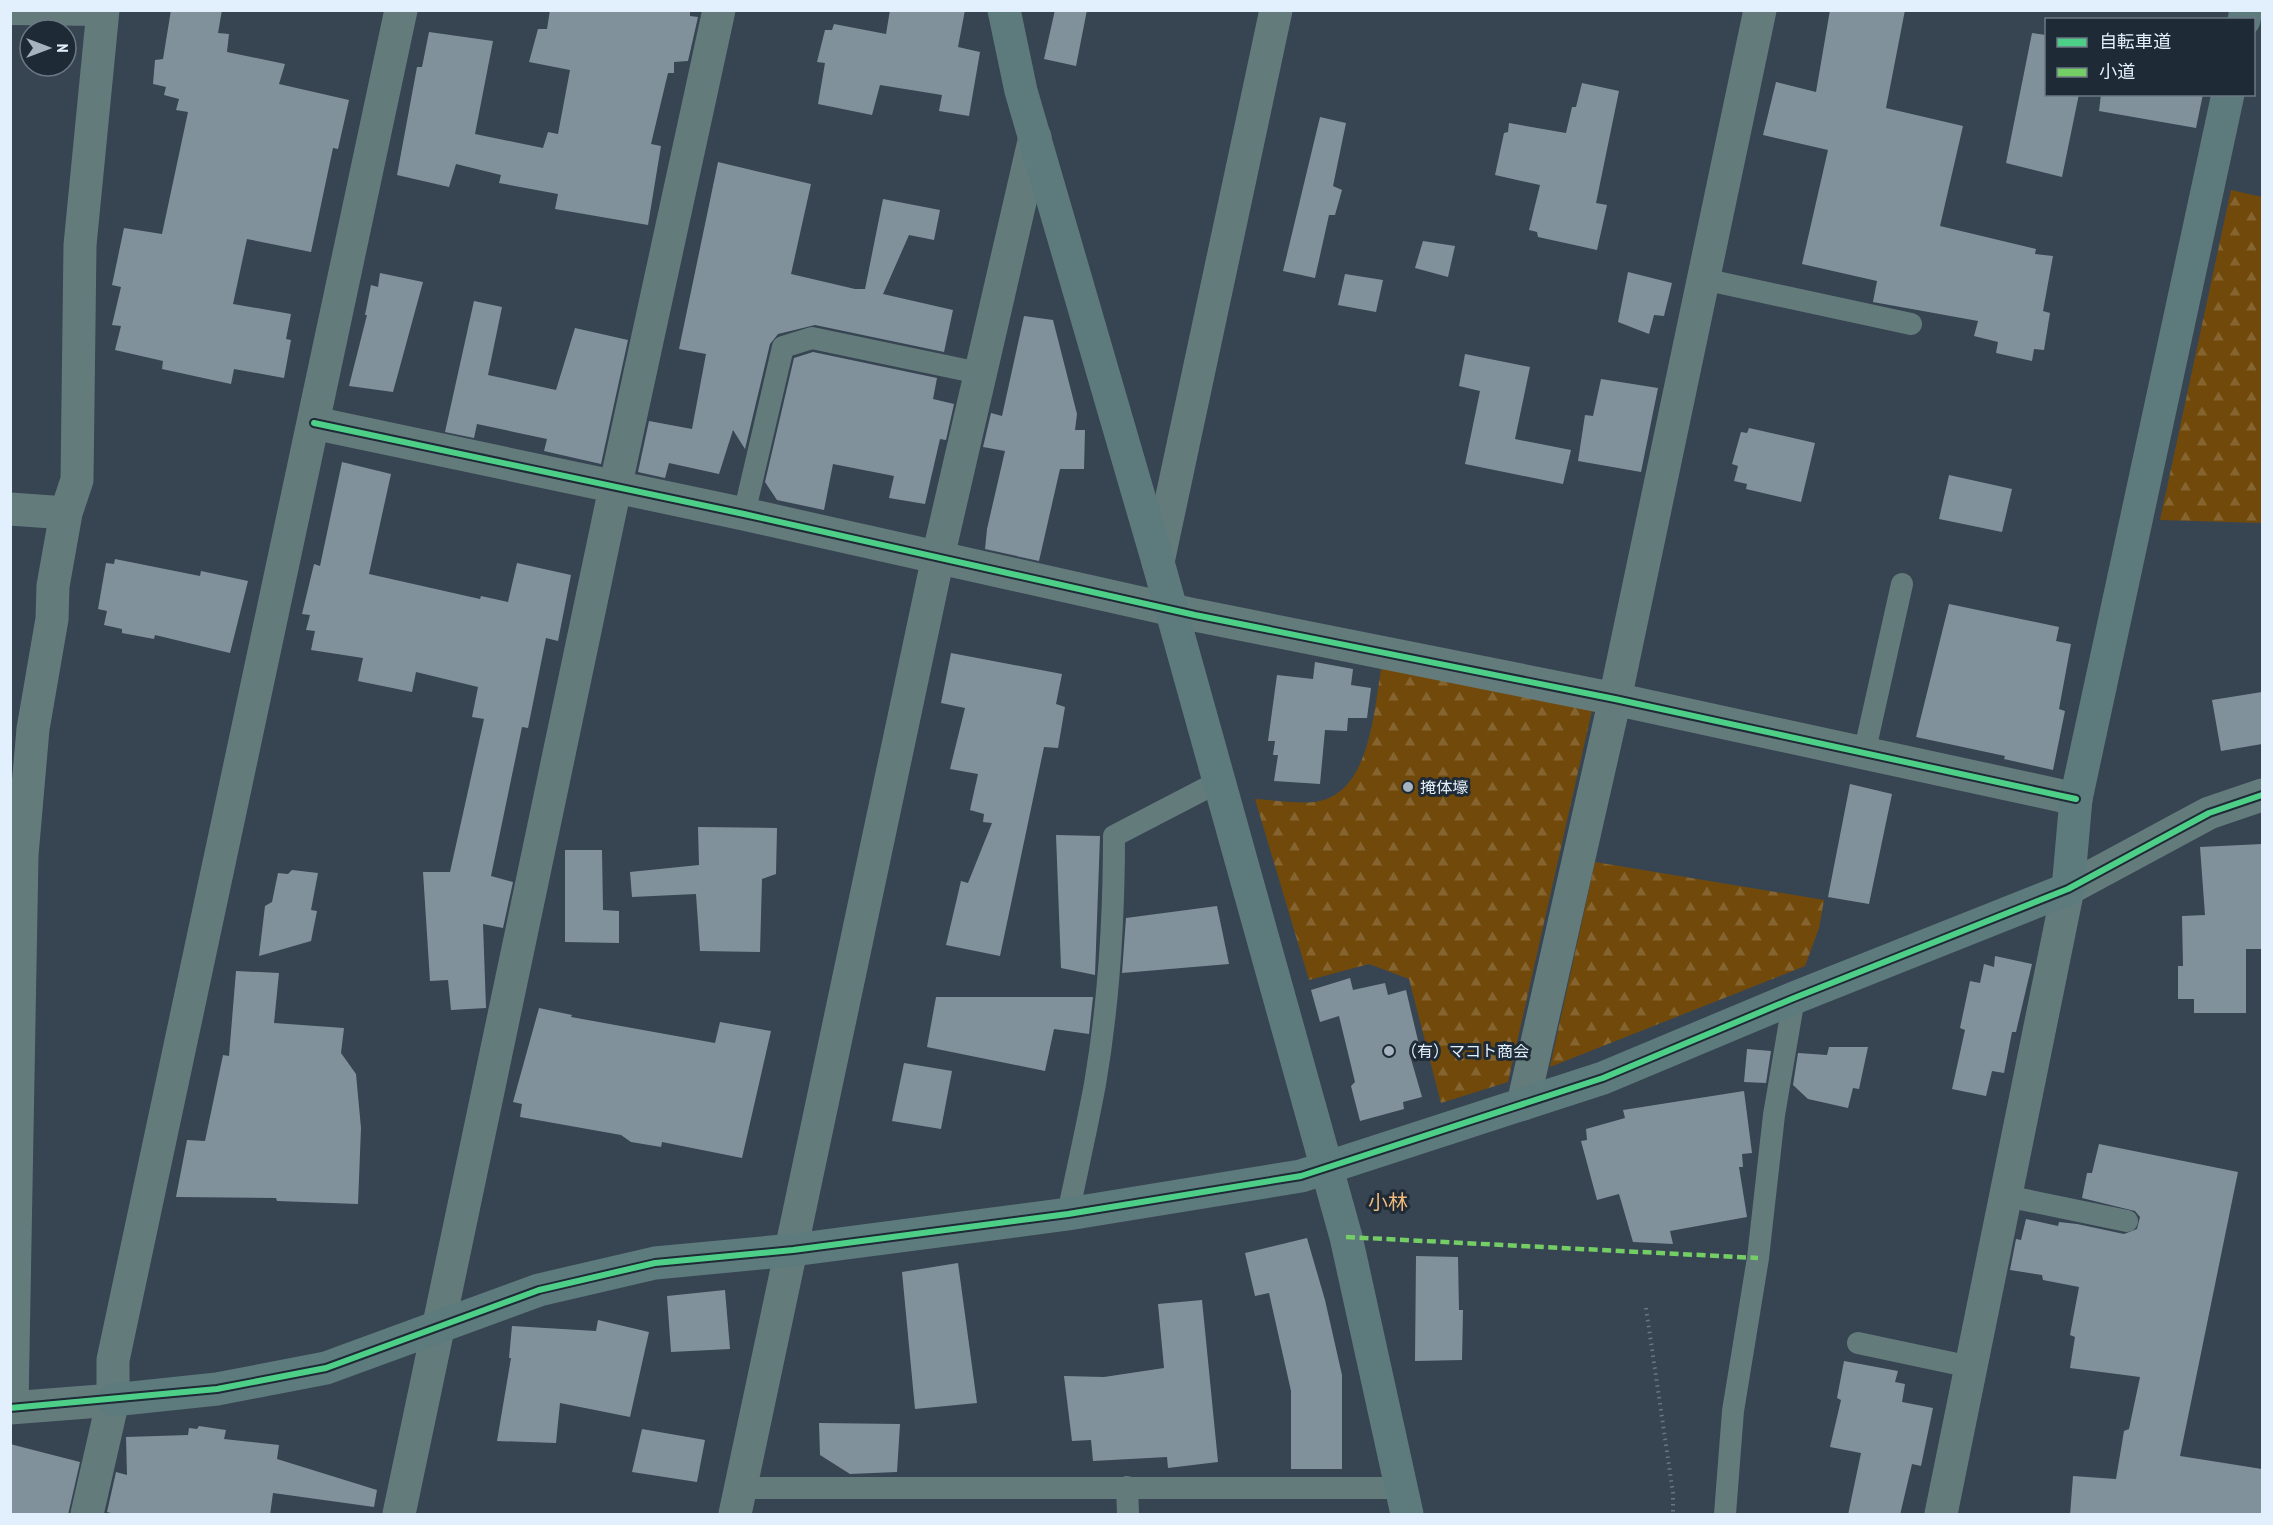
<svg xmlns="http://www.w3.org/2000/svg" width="2273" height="1525" viewBox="0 0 2273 1525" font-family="'PT Sans Narrow','Noto Sans JP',sans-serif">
<defs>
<pattern id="forest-firs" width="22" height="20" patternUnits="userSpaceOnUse" patternTransform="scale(1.5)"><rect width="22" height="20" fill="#714a0b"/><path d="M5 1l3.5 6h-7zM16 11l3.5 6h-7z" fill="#85642f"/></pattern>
</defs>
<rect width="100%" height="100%" fill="#374452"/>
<path fill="url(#forest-firs)" d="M 2231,190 L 2262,197 L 2262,523 L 2160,520 Z
M 1382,664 L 1592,710 L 1508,1082 L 1441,1103 L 1409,979 L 1369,964 L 1309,980 L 1255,799 C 1275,800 1301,805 1320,801 C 1372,789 1374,705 1382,664 Z
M 1595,862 L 1824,900 L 1819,928 L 1805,966 L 1550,1067 Z"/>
<path fill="#81919c" d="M 171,10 L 222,10 L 218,33 L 229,34 L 227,52 L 285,64 L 279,84 L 349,100 L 338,149 L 333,148 L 311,252 L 247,239 L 233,304 L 291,314 L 286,339 L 291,340 L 284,378 L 234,369 L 231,384 L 162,369 L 163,361 L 115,350 L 121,326 L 112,325 L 121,287 L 112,285 L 124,228 L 162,234 L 188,112 L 176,110 L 179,99 L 164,95 L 166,87 L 153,84 L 155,60 L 163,59 Z
M 550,10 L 690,10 L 690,16 L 698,17 L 688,61 L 674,62 L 674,73 L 668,73 L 651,144 L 661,146 L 648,225 L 555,209 L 558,194 L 499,183 L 501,175 L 456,164 L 449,187 L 397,175 L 417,67 L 422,67 L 429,32 L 493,41 L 475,134 L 543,148 L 548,132 L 558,134 L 570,70 L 529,62 L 538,29 L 547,29 Z
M 890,10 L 965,10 L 958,47 L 980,52 L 969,116 L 939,111 L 942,95 L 880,85 L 872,115 L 818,104 L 825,63 L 817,62 L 825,30 L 832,30 L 834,24 L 886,34 Z
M 1055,10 L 1087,10 L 1076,66 L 1044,59 Z
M 1830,10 L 1905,10 L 1886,108 L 1963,126 L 1940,226 L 2036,249 L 2035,254 L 2053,256 L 2043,311 L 2050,313 L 2044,350 L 2034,349 L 2032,361 L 1996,353 L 1998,342 L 1974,336 L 1978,321 L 1873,302 L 1877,281 L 1802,264 L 1828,150 L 1763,135 L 1776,82 L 1816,92 Z
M 2032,33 L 2046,35 L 2046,94 L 2079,94 L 2062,177 L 2006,163 Z
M 1582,83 L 1619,91 L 1596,203 L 1607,205 L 1597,250 L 1538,237 L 1537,232 L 1529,230 L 1540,185 L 1495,175 L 1504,133 L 1508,132 L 1509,123 L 1566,133 L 1572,107 L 1576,107 Z
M 2101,94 L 2203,94 L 2196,128 L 2099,111 Z
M 1320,117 L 1346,123 L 1333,186 L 1342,190 L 1335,215 L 1329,215 L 1315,278 L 1283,271 Z
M 718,162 L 811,184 L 791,274 L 855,289 L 865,289 L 883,199 L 940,210 L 934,240 L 909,235 L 883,294 L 953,310 L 944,352 L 815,325 L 778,334 L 770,344 L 745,449 L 733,430 L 719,474 L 669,463 L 665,478 L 638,472 L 649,421 L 692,429 L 706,354 L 679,349 Z
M 1423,241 L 1455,246 L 1448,277 L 1415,268 Z
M 1628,272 L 1672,283 L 1664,316 L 1654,315 L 1649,334 L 1618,322 Z
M 380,273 L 423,282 L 393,392 L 349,386 L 367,315 L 365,315 L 371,285 L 378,287 Z
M 1345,274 L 1383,280 L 1376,312 L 1338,305 Z
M 474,301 L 502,307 L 488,375 L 556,390 L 575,328 L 628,340 L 601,464 L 544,451 L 547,439 L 477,424 L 474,438 L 445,432 Z
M 1024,316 L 1053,320 L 1077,414 L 1075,430 L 1085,430 L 1084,469 L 1060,469 L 1039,561 L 985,549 L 987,529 L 1005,451 L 983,447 L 991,413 L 1002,416 Z
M 813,352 L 937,378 L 933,399 L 954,404 L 946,440 L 940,439 L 925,504 L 889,498 L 894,476 L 833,464 L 824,510 L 777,500 L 765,482 L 794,358 Z
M 1465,354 L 1530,367 L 1515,439 L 1571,450 L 1563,484 L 1465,464 L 1480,391 L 1459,386 Z
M 1601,379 L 1658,388 L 1641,472 L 1578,461 L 1585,415 L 1593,416 Z
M 1749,428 L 1815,443 L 1801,502 L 1746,489 L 1747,484 L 1734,481 L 1738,466 L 1732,464 L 1741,432 L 1747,433 Z
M 342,462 L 391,474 L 369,574 L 480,599 L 481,596 L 508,602 L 517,563 L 571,575 L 558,641 L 546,638 L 528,728 L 522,727 L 491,876 L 513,882 L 503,928 L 483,924 L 486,1008 L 451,1010 L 448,980 L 430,981 L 423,872 L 450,872 L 484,719 L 472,717 L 478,687 L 416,672 L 412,692 L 358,681 L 363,658 L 311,650 L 315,631 L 306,630 L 310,615 L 302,614 L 314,564 L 320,566 Z
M 1949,475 L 2012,489 L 2002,532 L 1939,519 Z
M 115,559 L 200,576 L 201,571 L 248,581 L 230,653 L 155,635 L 154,639 L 122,633 L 122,629 L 104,625 L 107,611 L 98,609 L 106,563 L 114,564 Z
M 1949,604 L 2059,627 L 2056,641 L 2071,644 L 2059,709 L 2065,711 L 2053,770 L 2004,759 L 2005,756 L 1916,737 Z
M 951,653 L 1062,674 L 1056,704 L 1065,707 L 1058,748 L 1044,747 L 1000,956 L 946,945 L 961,881 L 968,883 L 992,823 L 983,822 L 984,814 L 970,810 L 978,774 L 950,769 L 965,708 L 941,703 Z
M 1315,662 L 1353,669 L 1351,685 L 1371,688 L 1367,718 L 1348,718 L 1347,731 L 1325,730 L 1320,784 L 1274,781 L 1278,755 L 1273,755 L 1275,741 L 1268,741 L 1277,675 L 1313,679 Z
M 2262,692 L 2262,744 L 2221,751 L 2212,700 Z
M 1850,784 L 1892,794 L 1869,904 L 1828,897 Z
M 698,827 L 777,828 L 776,874 L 762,879 L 760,952 L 700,951 L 696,894 L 632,897 L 630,872 L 699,865 Z
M 1056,835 L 1100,836 L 1095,975 L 1061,968 Z
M 2262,844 L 2262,949 L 2246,949 L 2246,1013 L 2194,1013 L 2194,999 L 2178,999 L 2178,966 L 2183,966 L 2182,916 L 2205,915 L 2200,847 Z
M 565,850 L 602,850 L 603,910 L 619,911 L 619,943 L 565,942 Z
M 292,870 L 318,873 L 311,910 L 317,911 L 311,941 L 259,956 L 265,906 L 272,902 L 278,873 L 288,874 Z
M 1217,906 L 1229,964 L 1122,973 L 1126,918 Z
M 1995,956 L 2032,964 L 2016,1032 L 2012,1032 L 2004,1073 L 1992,1071 L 1986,1096 L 1952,1089 L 1965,1030 L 1960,1028 L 1970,981 L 1980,983 L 1984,964 L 1994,967 Z
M 236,971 L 279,973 L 274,1023 L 344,1028 L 341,1053 L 356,1074 L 361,1128 L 358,1204 L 277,1201 L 276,1198 L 176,1197 L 187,1140 L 205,1141 L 223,1055 L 229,1056 Z
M 1350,978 L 1353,990 L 1385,983 L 1388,995 L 1406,990 L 1420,1049 L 1409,1052 L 1422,1097 L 1403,1102 L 1404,1109 L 1360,1121 L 1351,1086 L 1355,1082 L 1339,1016 L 1320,1022 L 1311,990 Z
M 936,997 L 1093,997 L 1089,1034 L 1054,1029 L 1045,1071 L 927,1047 Z
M 539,1008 L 572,1015 L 571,1017 L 715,1043 L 720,1022 L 771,1031 L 742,1158 L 662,1142 L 661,1147 L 631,1142 L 621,1135 L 520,1117 L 522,1104 L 513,1102 Z
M 1829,1047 L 1868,1047 L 1859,1089 L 1853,1088 L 1848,1108 L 1808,1099 L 1793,1085 L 1798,1053 L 1827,1055 Z
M 1747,1049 L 1771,1051 L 1766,1083 L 1744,1082 Z
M 904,1063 L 952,1071 L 941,1129 L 892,1121 Z
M 1744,1091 L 1752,1153 L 1742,1154 L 1743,1167 L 1739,1167 L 1747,1217 L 1670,1231 L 1673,1244 L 1633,1242 L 1619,1194 L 1597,1200 L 1581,1141 L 1587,1140 L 1586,1129 L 1625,1118 L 1623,1110 Z
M 2099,1144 L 2238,1172 L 2180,1456 L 2262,1469 L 2262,1515 L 2070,1515 L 2073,1476 L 2116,1479 L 2124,1431 L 2129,1429 L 2140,1377 L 2070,1368 L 2075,1337 L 2070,1335 L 2079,1287 L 2043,1280 L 2042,1275 L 2010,1270 L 2016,1239 L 2021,1240 L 2026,1219 L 2058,1226 L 2059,1222 L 2077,1224 L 2124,1234 L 2137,1229 L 2140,1217 L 2135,1211 L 2082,1198 L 2087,1173 L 2092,1173 Z
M 1307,1238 L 1325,1300 L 1342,1375 L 1342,1469 L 1291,1469 L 1291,1391 L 1269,1293 L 1255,1296 L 1245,1253 Z
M 1416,1256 L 1458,1257 L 1459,1310 L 1463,1310 L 1462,1360 L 1415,1361 Z
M 958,1263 L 977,1403 L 915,1409 L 902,1272 Z
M 725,1290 L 730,1349 L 671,1352 L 667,1296 Z
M 1202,1300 L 1218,1462 L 1168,1468 L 1167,1457 L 1093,1461 L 1091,1440 L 1072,1441 L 1064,1376 L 1104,1377 L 1164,1368 L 1158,1304 Z
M 598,1320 L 649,1332 L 630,1417 L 560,1403 L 556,1443 L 497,1441 L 511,1358 L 509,1358 L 512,1326 L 596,1331 Z
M 1844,1361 L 1898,1371 L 1895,1382 L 1905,1384 L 1902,1402 L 1933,1408 L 1921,1466 L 1912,1464 L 1900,1515 L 1848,1515 L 1861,1453 L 1830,1447 L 1841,1400 L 1837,1398 Z
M 819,1423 L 900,1424 L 897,1472 L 850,1474 L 820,1455 Z
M 199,1426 L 226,1430 L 224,1439 L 279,1445 L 277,1459 L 377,1490 L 374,1507 L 273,1493 L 270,1515 L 119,1515 L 107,1512 L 116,1472 L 127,1475 L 126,1437 L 188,1435 L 189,1428 L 197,1429 Z
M 642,1429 L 705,1440 L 697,1482 L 632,1472 Z
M 10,1444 L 80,1462 L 68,1515 L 10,1515 Z"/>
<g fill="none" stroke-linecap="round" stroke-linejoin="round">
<path stroke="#67787c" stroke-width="4" stroke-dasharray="1.5 4.5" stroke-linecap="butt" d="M 1646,1308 L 1673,1493 L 1673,1514"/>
<path stroke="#647b7c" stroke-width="22" d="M 10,14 L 102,15
M 1703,279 L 1911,324
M 744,514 L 783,347 L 812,338 L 979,373
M 1864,754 L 1902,584
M 2006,1196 L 2127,1221
M 1068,1214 C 1077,1171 1087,1127 1095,1084 C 1109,1002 1114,919 1114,836 L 1218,782
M 1858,1343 L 1971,1367
M 1127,1487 L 1128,1514
M 741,1488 L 1401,1488
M 1725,1514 L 1733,1411 L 1758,1258 L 1774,1115 L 1794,998"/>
<path stroke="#647b7c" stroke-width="33" d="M 314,423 L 744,514 L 1195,615 L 1615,699 L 2076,799
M 10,509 L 66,513
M 1158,562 L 1276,10
M 1523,1104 L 1615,699 L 1760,10
M 10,1408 L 113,1400
M 12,1408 L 22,855 L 33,729 L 52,619 L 53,586 L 66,513 L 77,480 L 80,245 L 103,10
M 87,1514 L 113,1400 L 113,1360 L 401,10
M 399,1514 L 615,488 L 719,10
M 735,1514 L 938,557 L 1035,137
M 1941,1514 L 2068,889 L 2209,813 L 2262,795"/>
<path stroke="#5d7a7c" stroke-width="33" d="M 1004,10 L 1021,91 L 1158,562 L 1346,1237 L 1407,1514
M 2244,20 L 2246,10
M 113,1400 L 217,1389 L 326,1368 L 539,1290 L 655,1263 L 793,1250 L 1068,1214 L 1301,1176 L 1603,1078 L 1794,998 L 2068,889 L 2076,799 L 2228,94"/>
<path stroke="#74ce65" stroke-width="4.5" stroke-dasharray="9 4.5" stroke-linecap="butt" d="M 1346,1237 L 1758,1258"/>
<g stroke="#1e2a36" stroke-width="10">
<path id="cycleway" d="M 314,423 L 744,514 L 1195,615 L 1615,699 L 2076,799
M 10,1408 L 217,1389 L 326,1368 L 539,1290 L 655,1263 L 793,1250 L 1068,1214 L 1301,1176 L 1603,1078 L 1794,998 L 2068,889 L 2209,813 L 2262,795"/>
</g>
<use href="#cycleway" stroke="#4dcf88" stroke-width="6"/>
</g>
<g fill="#a6b3c0" stroke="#1e2a36" stroke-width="2">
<circle cx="1408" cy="787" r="6"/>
<circle cx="1389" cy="1051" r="6"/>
</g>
<g text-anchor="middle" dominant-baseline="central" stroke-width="6" stroke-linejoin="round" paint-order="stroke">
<g font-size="16" fill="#e2effc" stroke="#1e2a36" text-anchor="start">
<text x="1420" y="787">掩体壕</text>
<text x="1401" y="1051">（有）マコト商会</text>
</g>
<g font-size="20" fill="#f0b97c" stroke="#1e2a36">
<text x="1388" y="1202">小林</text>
</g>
</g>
<rect width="2273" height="1525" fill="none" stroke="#e2effc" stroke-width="24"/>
<rect x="2045" y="18" width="210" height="78" fill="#1e2a36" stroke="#6c7985" stroke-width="1.5"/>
<rect x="2057" y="38" width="30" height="9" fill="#4dcf88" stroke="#6c7985" stroke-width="1.5"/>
<text x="2099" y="48" font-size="18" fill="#e2effc">自転車道</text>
<rect x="2057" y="68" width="30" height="9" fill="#74ce65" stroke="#6c7985" stroke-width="1.5"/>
<text x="2099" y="78" font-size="18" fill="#e2effc">小道</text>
<g transform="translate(48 48) rotate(90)"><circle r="28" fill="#1e2a36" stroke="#6c7985" stroke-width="1.5"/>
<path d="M0-4.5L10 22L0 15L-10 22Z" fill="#a6b3c0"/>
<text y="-9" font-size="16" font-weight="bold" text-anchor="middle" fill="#e2effc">N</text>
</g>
</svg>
